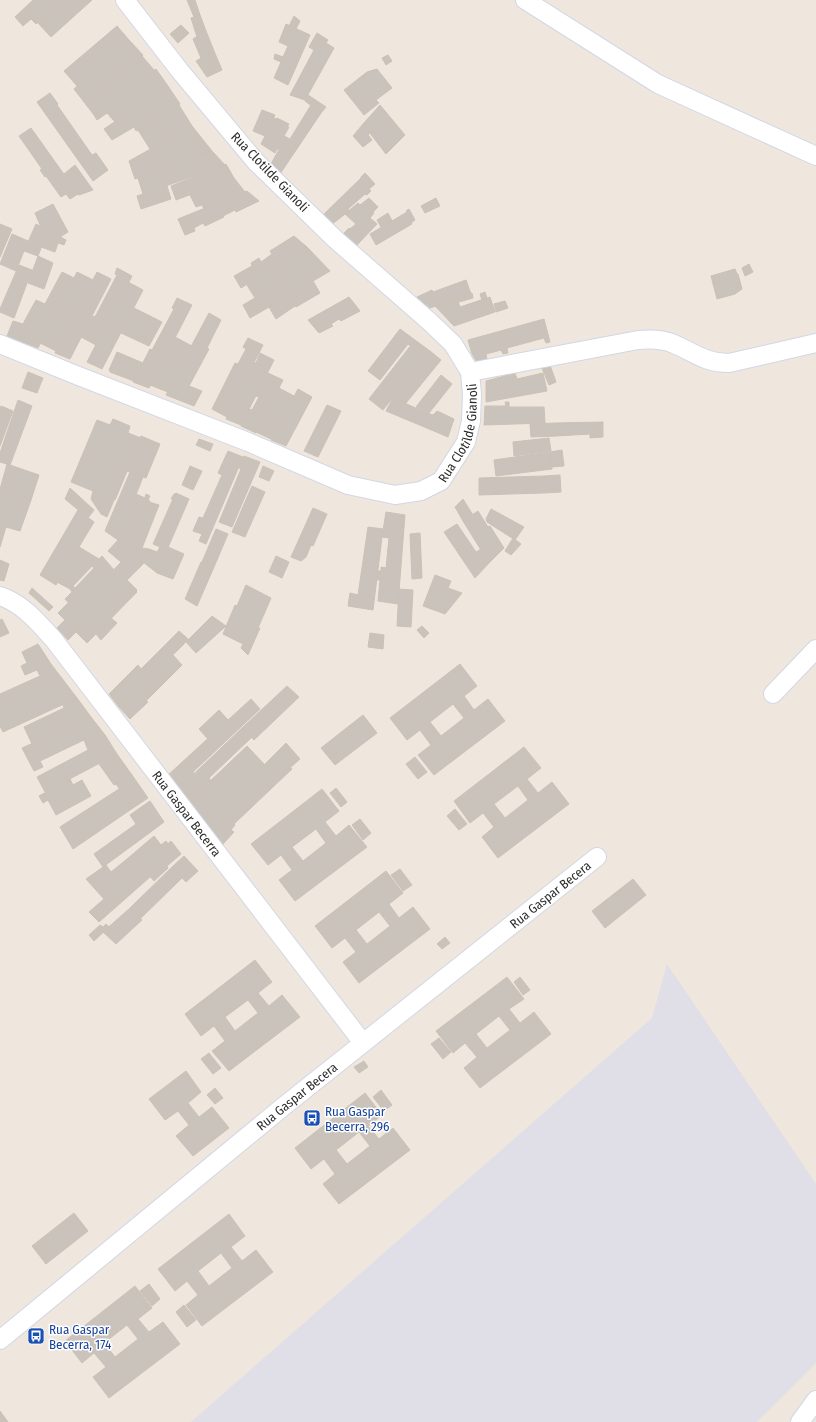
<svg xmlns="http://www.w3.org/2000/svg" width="816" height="1422" viewBox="0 0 816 1422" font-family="'Fira Sans Condensed',sans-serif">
<rect width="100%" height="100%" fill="#efe6dd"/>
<path fill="#e0dee7" d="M 667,964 L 816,1184 L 816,1363 L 757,1422 L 191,1422 L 652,1018 Z"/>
<path fill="#cac3bc" stroke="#cbc2b6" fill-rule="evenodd" d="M 33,0 L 62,0 L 36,24 L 31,19 L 23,26 L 15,17 Z
M 62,0 L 92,0 L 51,37 L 38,23 Z
M 187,0 L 195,0 L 200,15 L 194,17 Z
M 200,15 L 206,31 L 197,37 L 191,18 Z
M 294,16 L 300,21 L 296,29 L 289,26 Z
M 286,24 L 310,35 L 288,85 L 274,78 L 281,62 L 274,59 L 275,54 L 283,57 L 288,46 L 279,42 Z
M 181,25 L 189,33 L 178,43 L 170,34 Z
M 117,26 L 129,40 L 77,86 L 64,71 Z
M 206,31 L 214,51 L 201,58 L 193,39 Z
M 317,33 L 328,40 L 326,43 L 334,48 L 305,100 L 290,95 L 314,50 L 309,47 Z
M 129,40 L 143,55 L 84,102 L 74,89 Z
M 214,51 L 222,70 L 207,77 L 196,61 Z
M 388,55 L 392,61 L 386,65 L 382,58 Z
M 142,56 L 154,70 L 94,115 L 84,102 Z
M 156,69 L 168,86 L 115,122 L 107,113 L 97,120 L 94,115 Z
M 377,69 L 392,88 L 376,100 L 379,103 L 364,115 L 344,90 L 367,72 Z
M 168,86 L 180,104 L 136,131 L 134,127 L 112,140 L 104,129 Z
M 50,93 L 58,104 L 57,105 L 92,155 L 96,153 L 108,170 L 93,181 L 37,102 Z
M 308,95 L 326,107 L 321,113 L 305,101 Z
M 179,105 L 192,126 L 150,149 L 138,130 Z
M 311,105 L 321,113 L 280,174 L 271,164 L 272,162 L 286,137 L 290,139 Z
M 380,105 L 405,135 L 386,154 L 363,124 Z
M 262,110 L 275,115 L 265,136 L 253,131 Z
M 274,118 L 276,119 L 277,118 L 289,124 L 287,127 L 289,127 L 284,136 L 286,137 L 279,149 L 277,149 L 275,153 L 261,144 Z
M 363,124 L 370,133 L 368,135 L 372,140 L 363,147 L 353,136 Z
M 192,126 L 212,151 L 135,179 L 129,161 Z
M 31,128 L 78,194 L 70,199 L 66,194 L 61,197 L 46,176 L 45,177 L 40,170 L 42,169 L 19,136 Z
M 212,151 L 225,165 L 143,194 L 138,178 Z
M 226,164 L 234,178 L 176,200 L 171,186 Z
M 75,165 L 93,190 L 79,195 L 78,194 L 64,174 Z
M 365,173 L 375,184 L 369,189 L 371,191 L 367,195 L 365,194 L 348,209 L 349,211 L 331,225 L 322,216 L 361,178 L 361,177 Z
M 234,178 L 245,192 L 204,209 L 202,205 L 196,207 L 190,195 Z
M 167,186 L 171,199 L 141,209 L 137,196 Z
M 247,191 L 259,201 L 236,212 L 235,210 L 223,216 L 224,217 L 205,226 L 203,223 L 194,228 L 195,231 L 185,235 L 178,219 Z
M 369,198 L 378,207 L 373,212 L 374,213 L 370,218 L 377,224 L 356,246 L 343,234 L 349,228 L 350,229 L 356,224 L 345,214 L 358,203 L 360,205 Z
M 436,198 L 440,206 L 425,213 L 421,206 Z
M 53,204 L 68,232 L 60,237 L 41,227 L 35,213 Z
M 409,209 L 415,220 L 411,223 L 412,224 L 376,245 L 370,234 L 407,212 L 406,211 Z
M 388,213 L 392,221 L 381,227 L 377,220 Z
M 0,224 L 12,229 L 0,257 Z
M 36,224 L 48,230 L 38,256 L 24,251 Z
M 48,230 L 66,240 L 64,245 L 58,243 L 55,252 L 41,247 Z
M 12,234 L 28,241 L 16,271 L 0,264 Z
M 294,236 L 307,247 L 241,288 L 234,276 L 252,266 L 251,263 L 259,258 L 261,262 L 272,254 L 270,251 Z
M 307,247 L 330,271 L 278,302 L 270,289 L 278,284 L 270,270 Z
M 38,256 L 53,263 L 44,289 L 28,283 Z
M 749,264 L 753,272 L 745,276 L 742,268 Z
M 19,265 L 32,270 L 14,318 L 0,312 L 0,309 Z
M 117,268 L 132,276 L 96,345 L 81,337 L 93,316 L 95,317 L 117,275 L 115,274 Z
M 735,269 L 737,274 L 738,274 L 742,289 L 735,294 L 717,299 L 711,276 Z
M 270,270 L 278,284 L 255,298 L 247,285 Z
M 62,272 L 74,278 L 38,348 L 7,336 L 13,321 L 23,324 L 36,300 L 45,304 Z
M 77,272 L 93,280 L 56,351 L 40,343 Z
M 97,272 L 111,279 L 70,359 L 55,353 Z
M 466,280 L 471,294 L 430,308 L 417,297 L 432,290 L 433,292 Z
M 313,281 L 320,293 L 296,307 L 289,295 Z
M 128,282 L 143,290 L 102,369 L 87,362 Z
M 270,289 L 278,302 L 250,318 L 243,305 Z
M 485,292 L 487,298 L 482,300 L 480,294 Z
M 472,293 L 473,298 L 459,302 L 457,298 Z
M 289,295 L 295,306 L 276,319 L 269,307 Z
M 349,297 L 360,311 L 341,321 L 339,319 L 331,324 L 333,326 L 319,333 L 308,320 Z
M 490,297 L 495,312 L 454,326 L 435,306 L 457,298 L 460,307 Z
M 177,298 L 192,305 L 149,388 L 133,382 L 150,349 L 152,350 L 174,309 L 172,308 Z
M 505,301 L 508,308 L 496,312 L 494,304 Z
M 134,308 L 162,322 L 149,346 L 121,333 Z
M 209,313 L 221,320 L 207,348 L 194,341 Z
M 544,319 L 550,342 L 546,343 L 544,338 L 507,348 L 508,353 L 503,354 L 501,350 L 486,354 L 487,359 L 477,362 L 472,354 L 468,340 Z
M 400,329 L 415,340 L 411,346 L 408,344 L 380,380 L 368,371 Z
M 175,337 L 192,346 L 168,392 L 150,385 Z
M 248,338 L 263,345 L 236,398 L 221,391 L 235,363 L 238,364 L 246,349 L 243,347 Z
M 415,340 L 430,351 L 383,410 L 369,399 Z
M 194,341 L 209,349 L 189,386 L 202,391 L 194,406 L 166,395 Z
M 430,351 L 441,360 L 406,403 L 393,398 Z
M 117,352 L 143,363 L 134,381 L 110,372 L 110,371 L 109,370 Z
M 260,353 L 274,360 L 269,370 L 256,363 Z
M 254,362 L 269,370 L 241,425 L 226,419 Z
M 550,365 L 556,382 L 549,385 L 542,368 Z
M 28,372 L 43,378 L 37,393 L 22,388 Z
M 268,373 L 283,380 L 256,433 L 241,426 L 249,409 L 252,410 L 259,397 L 256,396 Z
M 515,373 L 517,379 L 543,373 L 547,391 L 486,402 L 486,381 Z
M 441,375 L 452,384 L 429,413 L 416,407 Z
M 279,388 L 294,396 L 271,439 L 256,432 Z
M 298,389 L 312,397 L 286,446 L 271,440 Z
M 221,391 L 236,398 L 227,417 L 212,409 Z
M 393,398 L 427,413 L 422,426 L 386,411 Z
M 18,400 L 32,406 L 10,465 L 0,462 L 0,453 Z
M 505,402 L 509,402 L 509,407 L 544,407 L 545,423 L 484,425 L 485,406 L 506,406 Z
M 327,405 L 341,411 L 318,457 L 304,451 Z
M 1,406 L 13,411 L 0,446 L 0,409 Z
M 437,411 L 454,419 L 448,437 L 422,426 L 427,413 L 433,415 Z
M 113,419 L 130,426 L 128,433 L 141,438 L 115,500 L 71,482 L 97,420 L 110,425 Z
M 603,422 L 603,437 L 590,438 L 590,434 L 556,436 L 556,423 Z
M 556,423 L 556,436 L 531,437 L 530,424 Z
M 141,436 L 160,444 L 146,478 L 127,471 Z
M 549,438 L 551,451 L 514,456 L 513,442 Z
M 199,439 L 213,444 L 210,451 L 196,445 Z
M 562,450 L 564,466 L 552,467 L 550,452 Z
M 228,451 L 243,457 L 206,544 L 199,541 L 202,534 L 193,531 L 199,517 L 203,518 L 222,475 L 218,473 Z
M 550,452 L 552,469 L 496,476 L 494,460 Z
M 244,456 L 260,462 L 232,527 L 219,522 L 241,469 L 239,468 Z
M 7,464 L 39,475 L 31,500 L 0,489 Z
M 190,466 L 202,471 L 193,490 L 182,485 Z
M 263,466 L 274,471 L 269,481 L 259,477 Z
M 130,472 L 143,477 L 118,540 L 105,531 Z
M 560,475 L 561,492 L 544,493 L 544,476 Z
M 544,476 L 544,493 L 479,495 L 479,478 Z
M 252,486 L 265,492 L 245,537 L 232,532 Z
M 70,488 L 94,510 L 88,518 L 65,499 Z
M 0,489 L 31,500 L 20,531 L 6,527 L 0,547 Z
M 93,491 L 114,500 L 107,517 L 101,514 L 91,499 Z
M 176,493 L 189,499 L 157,573 L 143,562 L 149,549 L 157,552 L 160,547 L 153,544 L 173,499 L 171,499 L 174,494 L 175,494 Z
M 136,494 L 145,498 L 146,494 L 150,496 L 148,500 L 150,501 L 131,547 L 133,548 L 131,551 L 130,551 L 118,540 Z
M 463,499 L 473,515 L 463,521 L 455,507 Z
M 149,502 L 159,505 L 142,548 L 149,549 L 143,564 L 130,551 L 131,551 L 133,548 L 131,547 Z
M 313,508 L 327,514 L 313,546 L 311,545 L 306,557 L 301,561 L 291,557 Z
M 491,509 L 524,527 L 515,540 L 487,522 L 486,519 Z
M 78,510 L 94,522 L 56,585 L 40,575 Z
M 478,511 L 488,527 L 490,526 L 504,548 L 489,563 L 463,521 Z
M 386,512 L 405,515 L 398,604 L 378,601 L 380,580 L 377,580 L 378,571 L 381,571 L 381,567 L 386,568 L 389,538 L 382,537 Z
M 457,524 L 476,552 L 481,549 L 489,563 L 475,578 L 444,532 Z
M 368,527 L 383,529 L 373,610 L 348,606 L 350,593 L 358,595 Z
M 216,529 L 228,534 L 214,567 L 202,562 Z
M 420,533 L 422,578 L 412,579 L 410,534 Z
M 513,538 L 521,544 L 511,555 L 505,551 Z
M 118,540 L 131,552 L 121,562 L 108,551 Z
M 79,547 L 99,559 L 70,589 L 57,582 Z
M 168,547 L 184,554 L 173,579 L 157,573 Z
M 131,552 L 143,564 L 68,640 L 57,628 Z
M 102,556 L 114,570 L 75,610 L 65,599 L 72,592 L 70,589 L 73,586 L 75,588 L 94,568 L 92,566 Z
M 276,556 L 289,562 L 282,578 L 269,572 Z
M 0,560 L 9,564 L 4,581 L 0,580 Z
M 201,562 L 214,567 L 197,606 L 185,599 Z
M 435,575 L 451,581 L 448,588 L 462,593 L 445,614 L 423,606 Z
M 127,580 L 137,590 L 136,591 L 137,592 L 87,643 L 76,632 Z
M 246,585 L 271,598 L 258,628 L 260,628 L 248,655 L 241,648 L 243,644 L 223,634 L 235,605 L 237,606 Z
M 32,588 L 53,607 L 49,611 L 29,593 Z
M 399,589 L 413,590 L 411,627 L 397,626 Z
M 68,603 L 75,610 L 65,620 L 58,613 Z
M 212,616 L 226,626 L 196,653 L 186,642 Z
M 111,618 L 117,623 L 101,640 L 96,634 Z
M 2,619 L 9,633 L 0,637 L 0,620 Z
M 422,626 L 429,633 L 424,638 L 417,630 Z
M 179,631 L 188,639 L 183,645 L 174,636 Z
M 370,633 L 384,635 L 383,649 L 368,647 Z
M 174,636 L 183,645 L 119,707 L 109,694 L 138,665 L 141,669 Z
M 38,644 L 51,664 L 25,675 L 21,666 L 27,663 L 22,652 Z
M 173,655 L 182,665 L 146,701 L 148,702 L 130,719 L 119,707 Z
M 51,664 L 64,681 L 0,709 L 0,694 L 40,676 L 37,670 Z
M 460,664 L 477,686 L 464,696 L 474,710 L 488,699 L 505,721 L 434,775 L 418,755 L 431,745 L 420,730 L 407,740 L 390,718 ZM 453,704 L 464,718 L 441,736 L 430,722 Z
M 64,681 L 77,698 L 3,732 L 0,726 L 0,709 Z
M 287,686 L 299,697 L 254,740 L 242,728 Z
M 77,698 L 91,717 L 32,744 L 24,727 L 64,708 L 63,705 Z
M 251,699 L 260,709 L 193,772 L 194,773 L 177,790 L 167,776 Z
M 219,710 L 228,720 L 208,739 L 199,729 Z
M 363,715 L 377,733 L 335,765 L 321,748 Z
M 91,717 L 105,735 L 86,745 L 84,740 L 40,761 L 43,767 L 34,771 L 22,748 Z
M 242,728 L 251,738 L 209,778 L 211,781 L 187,803 L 177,790 Z
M 105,735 L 117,754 L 45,792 L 37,777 L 88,750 L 86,745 Z
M 286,743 L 300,759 L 290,768 L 276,753 Z
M 247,746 L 265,765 L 205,824 L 187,803 Z
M 524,747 L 541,768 L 527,779 L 538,793 L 552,782 L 569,804 L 498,858 L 482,837 L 494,827 L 483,813 L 470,823 L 454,801 ZM 518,786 L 528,800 L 505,818 L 494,804 Z
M 276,753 L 292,769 L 234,824 L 235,825 L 231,830 L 234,832 L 223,844 L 205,824 Z
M 117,754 L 132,775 L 114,785 L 99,764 Z
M 415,757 L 427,772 L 418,779 L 406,764 Z
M 132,775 L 148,798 L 133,808 L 116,784 Z
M 70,779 L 73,785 L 82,780 L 91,796 L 56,815 L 48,800 L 43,803 L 39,796 Z
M 336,788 L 347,802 L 341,807 L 330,793 Z
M 119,789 L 133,808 L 73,849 L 60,827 Z
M 322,789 L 339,811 L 325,822 L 336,836 L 349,825 L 367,847 L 295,901 L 279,880 L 292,870 L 281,855 L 268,865 L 251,844 ZM 316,829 L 326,843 L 303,861 L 292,847 Z
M 150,801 L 164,822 L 152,831 L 137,810 Z
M 455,809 L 467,824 L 459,830 L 447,816 Z
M 137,810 L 152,831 L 103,867 L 94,854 L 136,824 L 130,815 Z
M 360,819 L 371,833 L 363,840 L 352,825 Z
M 154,836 L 161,845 L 166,841 L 168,844 L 136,871 L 127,859 Z
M 171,841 L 181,854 L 167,866 L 168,868 L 154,881 L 146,872 L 139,877 L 135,872 Z
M 184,856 L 198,871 L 186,882 L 172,867 Z
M 127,859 L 136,871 L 104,899 L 86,879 L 106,865 L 111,872 Z
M 172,867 L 182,878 L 140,919 L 130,908 Z
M 400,869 L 412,885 L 403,891 L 391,875 Z
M 386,871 L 403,893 L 389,904 L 399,918 L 413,907 L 430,929 L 359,983 L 343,962 L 356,952 L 345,938 L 332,948 L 315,926 ZM 379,912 L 390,926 L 367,944 L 356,930 Z
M 135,872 L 139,877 L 146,872 L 150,877 L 99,922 L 89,912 Z
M 633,879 L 646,895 L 605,928 L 592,911 Z
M 130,908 L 142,920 L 116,944 L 103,932 Z
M 106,924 L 109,927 L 94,941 L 89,935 L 100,925 L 103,927 Z
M 445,937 L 450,943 L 442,949 L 437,944 Z
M 255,960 L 272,982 L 258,993 L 269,1006 L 282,995 L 300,1017 L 229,1071 L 212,1051 L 225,1041 L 214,1026 L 201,1036 L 185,1014 ZM 248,1000 L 258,1013 L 235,1031 L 225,1017 Z
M 507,977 L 524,999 L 509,1009 L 520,1023 L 534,1012 L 551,1034 L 480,1088 L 464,1068 L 477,1057 L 465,1043 L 453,1053 L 436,1031 ZM 499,1016 L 510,1030 L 487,1048 L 476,1034 Z
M 520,977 L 530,990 L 523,995 L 514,982 Z
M 439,1038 L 451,1052 L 443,1059 L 431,1044 Z
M 209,1053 L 221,1068 L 213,1074 L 201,1059 Z
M 364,1061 L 368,1067 L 359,1073 L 354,1067 Z
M 186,1071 L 201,1092 L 188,1103 L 199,1117 L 212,1107 L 229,1128 L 193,1156 L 176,1136 L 189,1125 L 178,1111 L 165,1120 L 149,1099 Z
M 215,1088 L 223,1098 L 215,1104 L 207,1095 Z
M 381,1090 L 392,1105 L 384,1111 L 373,1097 Z
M 365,1093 L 382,1115 L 368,1126 L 379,1139 L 393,1128 L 410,1150 L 339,1204 L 323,1184 L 335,1174 L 324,1159 L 311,1169 L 295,1148 ZM 359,1132 L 370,1146 L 347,1164 L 336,1150 Z
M 74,1213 L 88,1231 L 46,1264 L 32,1246 Z
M 229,1214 L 245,1236 L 231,1247 L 242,1261 L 256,1250 L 273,1272 L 202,1326 L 186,1305 L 198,1295 L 187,1281 L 175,1291 L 158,1269 ZM 221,1253 L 232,1268 L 209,1286 L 198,1271 Z
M 149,1284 L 160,1299 L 152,1306 L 140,1291 Z
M 135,1286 L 152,1308 L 138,1319 L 149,1332 L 163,1322 L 180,1344 L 109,1398 L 93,1377 L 106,1367 L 94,1353 L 82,1363 L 65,1341 ZM 127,1325 L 138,1339 L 115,1357 L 104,1343 Z
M 184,1305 L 196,1320 L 187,1327 L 176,1312 Z
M 0,1411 L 8,1422 L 0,1422 Z"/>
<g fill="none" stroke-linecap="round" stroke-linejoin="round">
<g stroke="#d2d7e6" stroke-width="20">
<g id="street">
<path d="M 525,0 L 658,84 L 816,156"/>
<path id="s1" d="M 0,344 L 76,375 L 248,442 L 348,485 L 395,495 L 421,491 L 441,481 L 466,442 L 471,421 L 472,394 L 470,372 L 453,344 L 430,322 L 335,239 L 256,162 L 180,71 L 125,0"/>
<path d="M 470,372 L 638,340 C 650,339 663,339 674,344 C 695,353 705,363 729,363 L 816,343"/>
<path id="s2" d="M 0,596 C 23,604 38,622 54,640 L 363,1043"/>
<path d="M 773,694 L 816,649"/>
<path id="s3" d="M 0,1340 L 284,1106 L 597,857"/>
<path d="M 800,1422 L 816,1400"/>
</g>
</g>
<use href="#street" stroke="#fff" stroke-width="18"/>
</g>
<defs>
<g id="bus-square" transform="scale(0.9)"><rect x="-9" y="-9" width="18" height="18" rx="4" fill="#1a4fb4" stroke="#fff"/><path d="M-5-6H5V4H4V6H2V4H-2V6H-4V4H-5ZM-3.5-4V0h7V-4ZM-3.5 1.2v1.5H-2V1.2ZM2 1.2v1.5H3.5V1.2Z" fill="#fff"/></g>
</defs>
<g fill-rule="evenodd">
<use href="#bus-square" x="312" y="1118"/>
<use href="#bus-square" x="36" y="1336"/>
</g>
<g text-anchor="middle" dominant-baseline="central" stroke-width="3" stroke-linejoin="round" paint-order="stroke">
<g font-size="13" fill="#2c2c2c" stroke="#fff">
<text transform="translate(270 172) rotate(46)">Rua Clotilde Gianoli</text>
<text stroke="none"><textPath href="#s1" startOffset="525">Rua Clotilde Gianoli</textPath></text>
<text stroke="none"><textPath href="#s2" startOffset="289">Rua Gaspar Becerra</textPath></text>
<text stroke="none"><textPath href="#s3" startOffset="708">Rua Gaspar Becera</textPath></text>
<text stroke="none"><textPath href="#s3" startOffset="384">Rua Gaspar Becera</textPath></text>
</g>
<g font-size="13" fill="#164399" stroke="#fff" text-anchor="start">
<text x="325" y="1111">Rua Gaspar<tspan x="325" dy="15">Becerra, 296</tspan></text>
<text x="49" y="1329">Rua Gaspar<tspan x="49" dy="15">Becerra, 174</tspan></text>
</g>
</g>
</svg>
